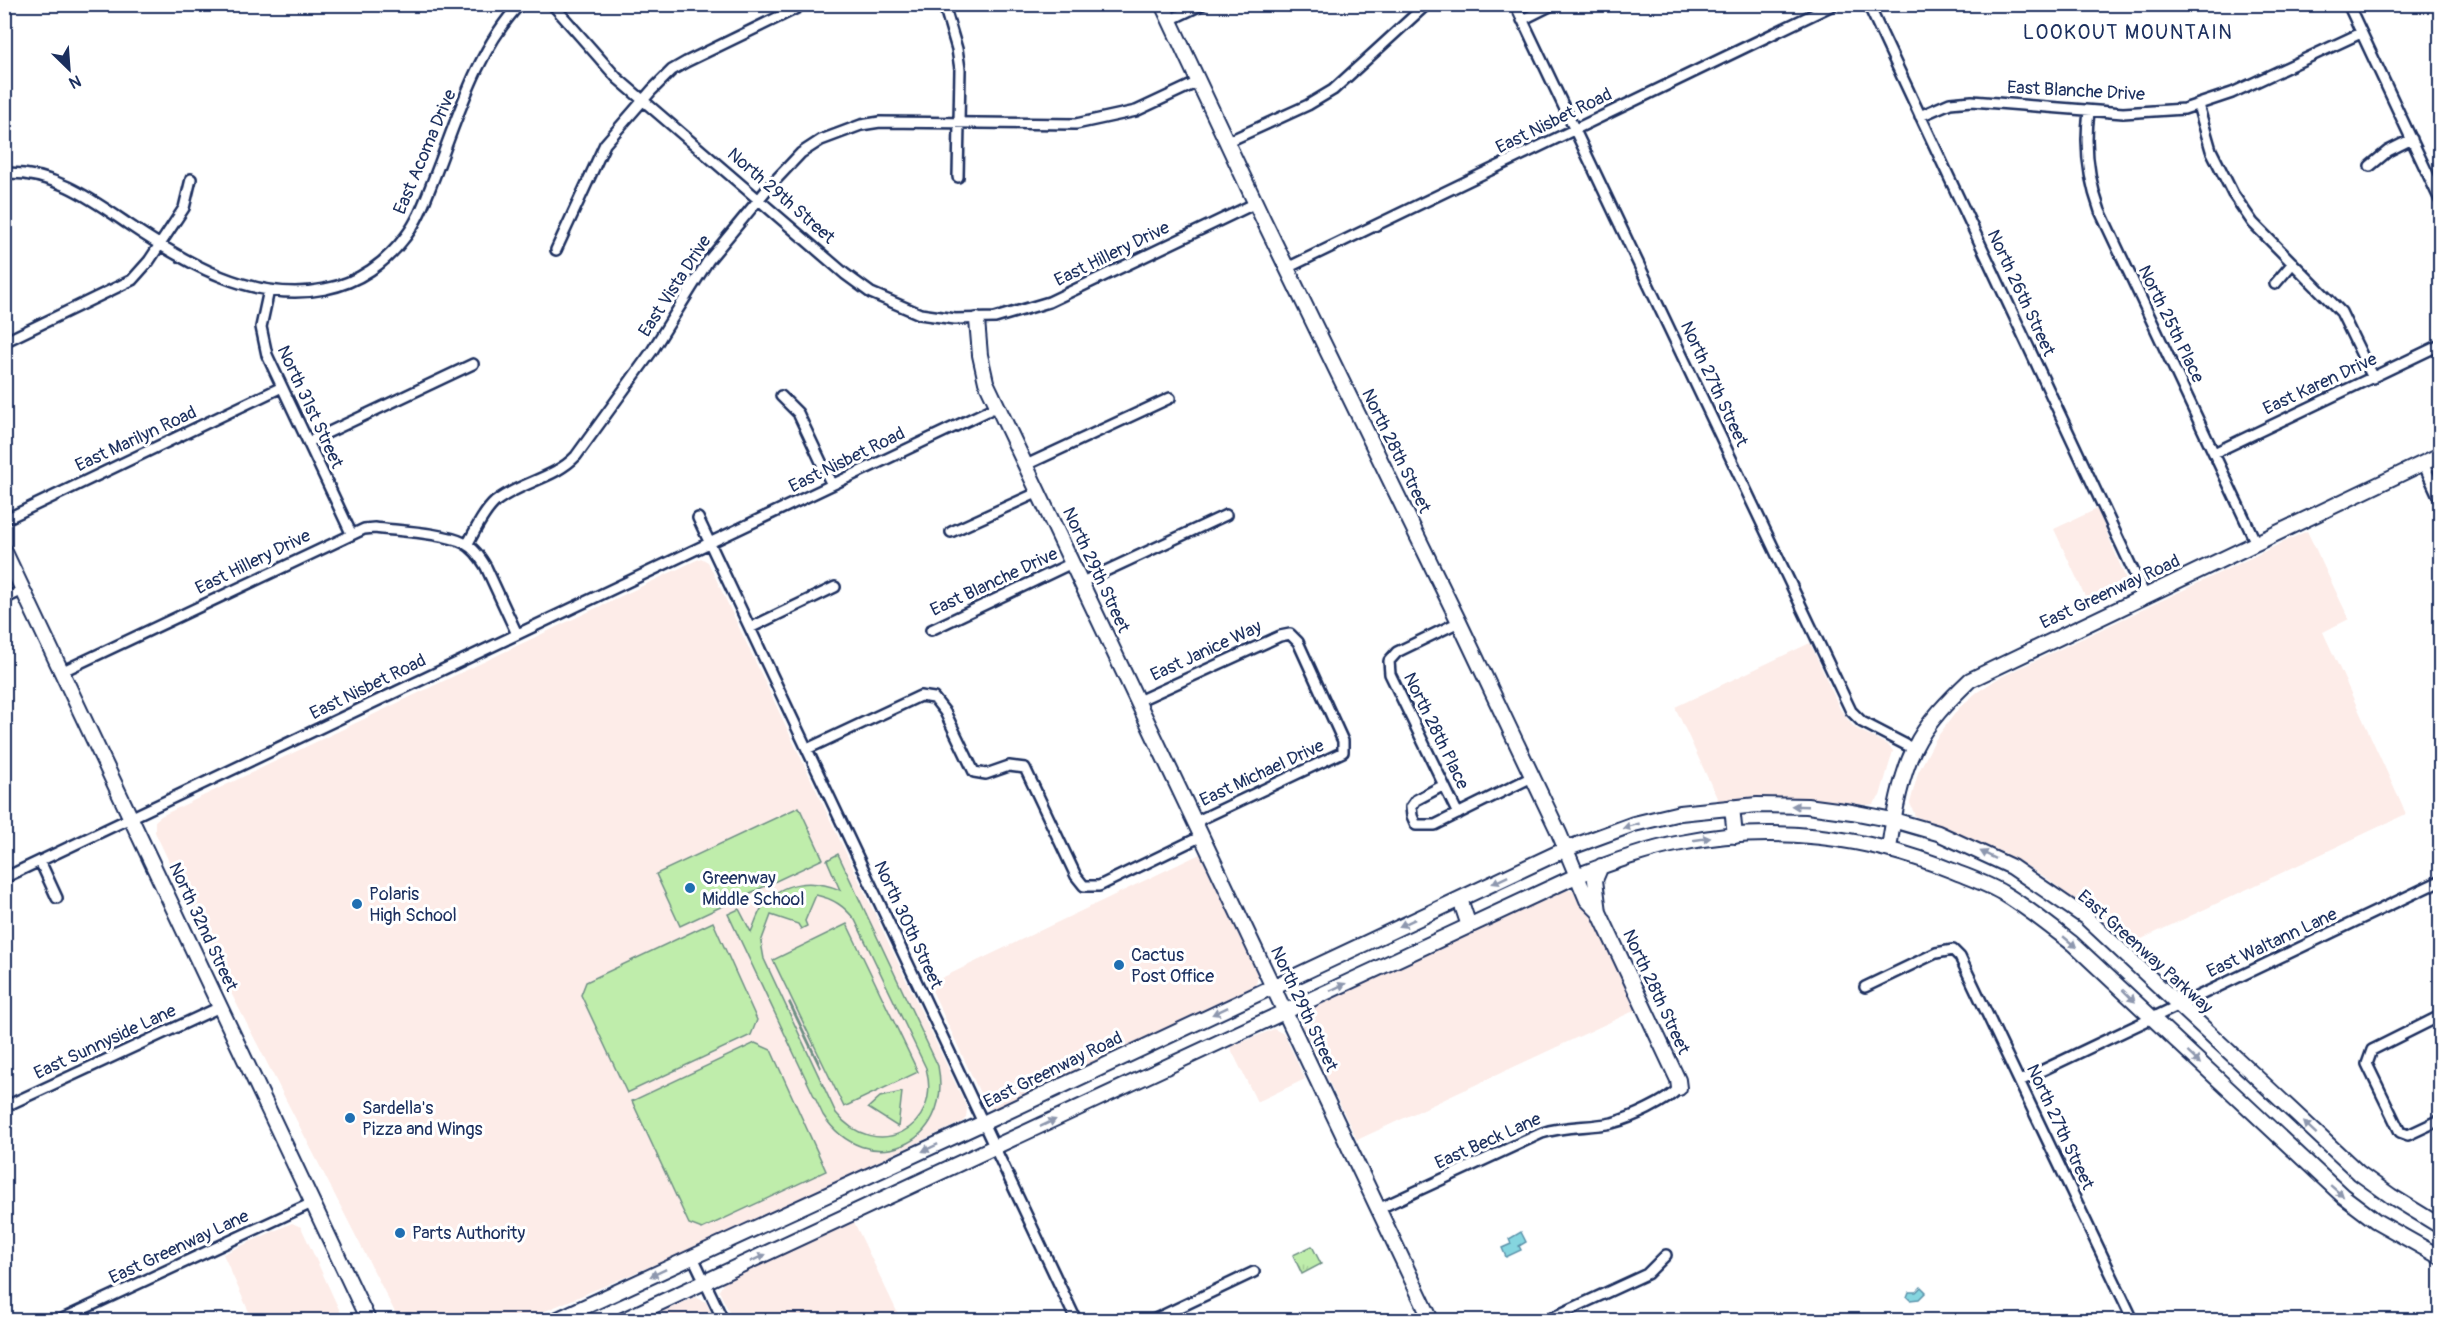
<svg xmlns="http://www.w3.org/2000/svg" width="2445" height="1325" viewBox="0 0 2445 1325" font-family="Pangolin,sans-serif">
<defs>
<pattern id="park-tufts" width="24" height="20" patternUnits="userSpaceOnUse" patternTransform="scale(1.5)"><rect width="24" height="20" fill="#bfedab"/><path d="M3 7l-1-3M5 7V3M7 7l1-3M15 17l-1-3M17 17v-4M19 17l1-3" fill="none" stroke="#a4cc96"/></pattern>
</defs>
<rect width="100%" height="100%" fill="#fff"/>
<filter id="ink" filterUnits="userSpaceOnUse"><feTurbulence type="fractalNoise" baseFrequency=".0167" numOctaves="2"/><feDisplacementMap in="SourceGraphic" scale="12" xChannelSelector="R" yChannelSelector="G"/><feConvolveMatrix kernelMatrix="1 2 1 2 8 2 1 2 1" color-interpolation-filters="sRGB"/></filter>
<g filter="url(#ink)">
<path fill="#fdece8" d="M 2097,509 L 2128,584 L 2122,591 L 2089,605 L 2054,529 Z
M 2307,531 L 2349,619 L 2323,632 L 2406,814 L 2129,945 L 2119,934 L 2045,877 L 2006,854 L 1915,816 L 1910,803 L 1918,773 L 1935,740 L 1959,708 L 1976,693 L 1997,679 Z
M 701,558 L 708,562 L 967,1108 L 966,1118 L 962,1122 L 689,1250 L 524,1320 L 399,1320 L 230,991 L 155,832 L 155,821 L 161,816 Z
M 1810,643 L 1840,709 L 1848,720 L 1855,728 L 1888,745 L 1893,751 L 1880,796 L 1873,804 L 1867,805 L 1797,797 L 1718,800 L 1675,707 Z
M 1200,854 L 1258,976 L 1256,985 L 995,1108 L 990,1108 L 985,1104 L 929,984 Z
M 1565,890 L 1576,891 L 1583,897 L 1638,1009 L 1357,1140 L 1304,1030 L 1302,1019 L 1304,1014 L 1308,1010 Z
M 1274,1029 L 1284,1034 L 1305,1079 L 1257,1102 L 1230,1047 Z
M 854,1222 L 901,1320 L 733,1320 L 719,1291 L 724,1282 Z
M 292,1223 L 301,1227 L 344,1320 L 230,1320 L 249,1312 L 223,1254 Z
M 695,1297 L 706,1302 L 714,1320 L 644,1320 Z"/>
<path fill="url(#park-tufts)" stroke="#6d8e84" stroke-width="1.5" d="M 1312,1246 L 1321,1264 L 1302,1274 L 1293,1255 Z"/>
<path fill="#bfedab" stroke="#6d8e84" stroke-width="1.5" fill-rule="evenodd" d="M 799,807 L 823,859 L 680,926 L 656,874 Z
M 838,854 L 938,1066 C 954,1146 866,1181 823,1115 L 728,914 L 739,909 L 751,932 C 755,924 757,914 763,906 C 781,880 814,879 840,890 L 827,860 ZM 816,895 C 834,899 844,906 855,920 L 926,1068 C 943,1130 875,1162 836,1113 L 764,959 L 761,942 L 771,915 L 798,924 L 801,929 L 807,926 L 805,921 Z
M 713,922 L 757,1020 L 751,1035 L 627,1093 L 581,995 L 586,982 Z
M 847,924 L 918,1072 L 844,1107 L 773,960 Z
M 790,1002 L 821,1067 L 820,1068 L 789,1003 Z
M 755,1043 L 771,1050 L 826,1171 L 702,1229 L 689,1224 L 632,1101 Z
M 902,1092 L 898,1127 L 868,1108 L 880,1097 Z"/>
<path fill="#85d5df" stroke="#5b93ab" stroke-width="1.5" d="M 1521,1232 L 1526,1242 L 1519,1246 L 1521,1250 L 1506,1257 L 1502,1248 L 1511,1244 L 1509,1239 Z
M 1921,1287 L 1926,1292 L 1919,1299 L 1910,1300 L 1907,1297 L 1909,1292 L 1916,1292 Z"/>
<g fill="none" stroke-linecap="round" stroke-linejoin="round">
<g stroke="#1b2f5e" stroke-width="14">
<path id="street" d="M 552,4 L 617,78 L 845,274 L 871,293 L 920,314 L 955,319 L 995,318 L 1049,302 L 1256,203
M 1515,4 L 1851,711 L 1862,722 L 1914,749
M 1868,4 L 2145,596
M 2348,4 L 2440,200
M 944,5 L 957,49 L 960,69 L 958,177
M 1170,20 L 1203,4
M 1522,20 L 1554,4
M 2198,105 L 2211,150 L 2233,194 L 2253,223 L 2341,312 L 2373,378
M 2089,112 C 2084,147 2088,178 2100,211 L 2256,543
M 1920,116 L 1950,103 L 1972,101 L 2123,113 L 2184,109 L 2232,93 L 2361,33
M 1227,142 L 1308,105 L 1333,90 L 1427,4
M 2370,166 L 2388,151 L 2412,139
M 4,173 C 53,171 90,198 128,224 C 184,262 254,304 325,289 C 358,283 386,263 406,236 C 419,219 426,198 434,178 C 457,120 476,51 520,4
M 556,250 L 605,144 L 652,90 L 672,70 L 686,62 L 797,8
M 1287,268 L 1835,4
M 2275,284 L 2293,263
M 269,290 L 261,327 L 267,355 L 351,533
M 4,342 L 132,280 L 149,261 L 184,208 L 191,179
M 781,396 L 798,413 L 832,485
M 308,442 L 473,364
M 2214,453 L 2440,345
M 2423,463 L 2440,500
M 1026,465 L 1170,398
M 698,518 L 1076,1320
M 4,520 L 282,387
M 951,532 L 1039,492
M 467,545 C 475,531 483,513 495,502 C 520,482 554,479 576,456 L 652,351 L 708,261 L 769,187 L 801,153 L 821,140 L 861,125 L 880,122 L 1076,124 L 1136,111 L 1198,82
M 1082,582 L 1226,515
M 4,599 L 23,590
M 750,628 L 835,587
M 931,630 L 1072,563
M 63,671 L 364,529 L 375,528 C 398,531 445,533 464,543 C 474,548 480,557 486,567 L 517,634
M 1138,701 L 1280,636 L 1290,634 L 1298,642 L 1343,741 L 1343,752 L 1195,822
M 807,749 L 920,696 L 934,698 L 945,712 L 974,772 L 986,774 L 1009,766 L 1025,768 L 1076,876 L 1084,886 L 1099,886 L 1202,836
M 1444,785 L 1416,800 L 1411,807 L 1412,816 L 1416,825 L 1435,825 L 1532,777
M 1458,814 L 1390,674 L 1389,661 L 1397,652 L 1459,622
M 40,861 L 57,898
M 4,878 L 998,406
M 1865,987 L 1936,953 L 1953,950 L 1960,957 L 2133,1320
M 2440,1016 L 2372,1050 L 2367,1064 L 2400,1132 L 2408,1135 L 2440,1120
M 2020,1081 L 2440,881
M 4,1107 L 220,1007
M 1378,1209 L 1542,1133 C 1565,1125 1589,1128 1612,1123 C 1631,1118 1666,1102 1679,1088
M 693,1257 L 723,1320
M 60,1320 L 312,1203
M 1153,1320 L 1254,1272
M 1547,1320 L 1647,1274 L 1666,1255"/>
</g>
<g stroke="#1b2f5e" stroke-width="18">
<path id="secondary" d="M 1162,4 L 1263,219 L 1459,622 L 1559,833 L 1587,900 L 1599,912
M 977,320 L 980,355 L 986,382 L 1431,1320
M 4,550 L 368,1320
M 1732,807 L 1735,836
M 1889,849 C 1893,819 1901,776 1914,749 C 1927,722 1949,700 1970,680 L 2440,455
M 1601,866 L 1595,880 L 1599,912 L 1678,1080 L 1679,1088
M 1460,899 L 1469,926
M 556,1320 L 983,1123 L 1566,849 L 1634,824 L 1680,813 L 1757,805 L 1807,806 L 1852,812 L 1893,820 L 1938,833 L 2012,867 L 2085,917 L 2359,1173 L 2391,1196 L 2440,1226
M 623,1320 L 1576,876 C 1611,863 1644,850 1681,843 C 1772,824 1867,836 1953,871 C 1970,878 1988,884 2003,893 C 2028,908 2050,926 2073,944 L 2343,1196 L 2376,1221 L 2440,1257"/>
</g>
<use href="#street" stroke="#fff" stroke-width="9"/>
<use href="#secondary" stroke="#fff" stroke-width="14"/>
</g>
<defs><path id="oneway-solid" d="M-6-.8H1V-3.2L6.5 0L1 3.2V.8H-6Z" transform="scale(1.5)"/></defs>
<g fill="#8d97ae">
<use href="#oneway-solid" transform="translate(1800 806) rotate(-178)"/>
<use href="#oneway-solid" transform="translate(1631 826) rotate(164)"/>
<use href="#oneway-solid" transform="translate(1702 839) rotate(-8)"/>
<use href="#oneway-solid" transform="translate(1988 855) rotate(-154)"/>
<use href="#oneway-solid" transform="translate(1500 880) rotate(155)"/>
<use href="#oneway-solid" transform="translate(1407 923) rotate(155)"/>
<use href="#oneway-solid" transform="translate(2070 942) rotate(40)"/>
<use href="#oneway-solid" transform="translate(1338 987) rotate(-25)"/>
<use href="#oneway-solid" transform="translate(2129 996) rotate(44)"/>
<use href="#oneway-solid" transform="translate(1220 1011) rotate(155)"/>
<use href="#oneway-solid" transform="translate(2194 1058) rotate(43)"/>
<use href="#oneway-solid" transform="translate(1048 1123) rotate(-25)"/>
<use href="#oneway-solid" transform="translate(2310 1128) rotate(-137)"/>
<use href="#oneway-solid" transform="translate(930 1148) rotate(155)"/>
<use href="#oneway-solid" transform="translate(2337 1191) rotate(41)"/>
<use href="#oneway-solid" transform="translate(758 1258) rotate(-25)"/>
<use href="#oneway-solid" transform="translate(658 1273) rotate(155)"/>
</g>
</g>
<g fill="#1f6fb2" stroke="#fff" stroke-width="2">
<circle cx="690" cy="888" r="6"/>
<circle cx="357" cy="904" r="6"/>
<circle cx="1119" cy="965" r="6"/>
<circle cx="350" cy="1118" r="6"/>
<circle cx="400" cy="1233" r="6"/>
</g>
<g text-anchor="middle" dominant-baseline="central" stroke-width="6" stroke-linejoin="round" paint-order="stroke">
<g font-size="18" fill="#1b2f5e" stroke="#fff">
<text transform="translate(2076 91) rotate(3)">East Blanche Drive</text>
<text transform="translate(1554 121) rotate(-26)">East Nisbet Road</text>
<text transform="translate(425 152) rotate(-67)">East Acoma Drive</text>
<text transform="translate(781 196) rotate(41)">North 29th Street</text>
<text transform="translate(1112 254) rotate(-26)">East Hillery Drive</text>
<text transform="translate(675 286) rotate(-57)">East Vista Drive</text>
<text transform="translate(2021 293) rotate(65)">North 26th Street</text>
<text transform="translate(2171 324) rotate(64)">North 25th Place</text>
<text transform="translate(1714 384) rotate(65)">North 27th Street</text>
<text transform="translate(2320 384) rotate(-25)">East Karen Drive</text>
<text transform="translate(310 407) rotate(65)">North 31st Street</text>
<text transform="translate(136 439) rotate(-25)">East Marilyn Road</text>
<text transform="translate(1396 451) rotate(64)">North 28th Street</text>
<text transform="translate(847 460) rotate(-26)">East Nisbet Road</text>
<text transform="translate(253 562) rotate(-26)">East Hillery Drive</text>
<text transform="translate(1096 570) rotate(65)">North 29th Street</text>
<text transform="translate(994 582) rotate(-25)">East Blanche Drive</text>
<text transform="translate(2110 592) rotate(-25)">East Greenway Road</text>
<text transform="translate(1206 651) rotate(-25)">East Janice Way</text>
<text transform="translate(368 687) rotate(-26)">East Nisbet Road</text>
<text transform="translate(1436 731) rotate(64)">North 28th Place</text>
<text transform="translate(1262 773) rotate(-25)">East Michael Drive</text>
<text transform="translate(908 925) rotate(65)">North 30th Street</text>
<text transform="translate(203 927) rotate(65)">North 32nd Street</text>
<text transform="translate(2272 943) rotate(-25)">East Waltann Lane</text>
<text transform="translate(2145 952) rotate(42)">East Greenway Parkway</text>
<text transform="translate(1656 992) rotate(65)">North 28th Street</text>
<text transform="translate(1304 1009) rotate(65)">North 29th Street</text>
<text transform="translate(105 1042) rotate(-25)">East Sunnyside Lane</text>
<text transform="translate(1053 1070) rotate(-26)">East Greenway Road</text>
<text transform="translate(2060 1127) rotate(65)">North 27th Street</text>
<text transform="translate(1488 1141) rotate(-24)">East Beck Lane</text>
<text transform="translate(179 1247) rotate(-25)">East Greenway Lane</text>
</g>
<g font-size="18" fill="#1b2f5e" stroke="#fff" text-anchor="start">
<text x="702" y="878">Greenway<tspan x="702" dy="21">Middle School</tspan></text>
<text x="369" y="894">Polaris<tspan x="369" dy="21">High School</tspan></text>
<text x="1131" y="955">Cactus<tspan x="1131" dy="21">Post Office</tspan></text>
<text x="362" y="1108">Sardella's<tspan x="362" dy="21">Pizza and Wings</tspan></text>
<text x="412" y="1233">Parts Authority</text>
</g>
<g font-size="20" letter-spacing="1.5" fill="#1b2f5e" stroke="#fff">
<text x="2128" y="32">LOOKOUT MOUNTAIN</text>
</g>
</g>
<rect width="2445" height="1325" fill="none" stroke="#fff" stroke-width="24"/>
<rect x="12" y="12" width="2421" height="1301" fill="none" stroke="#1b2f5e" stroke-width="2" filter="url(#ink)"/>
<g transform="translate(69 69) rotate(155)" stroke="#ffffff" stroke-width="4.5" paint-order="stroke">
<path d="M0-4.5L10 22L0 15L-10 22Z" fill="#1b2f5e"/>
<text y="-9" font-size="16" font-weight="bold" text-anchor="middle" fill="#1b2f5e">N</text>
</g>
</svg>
